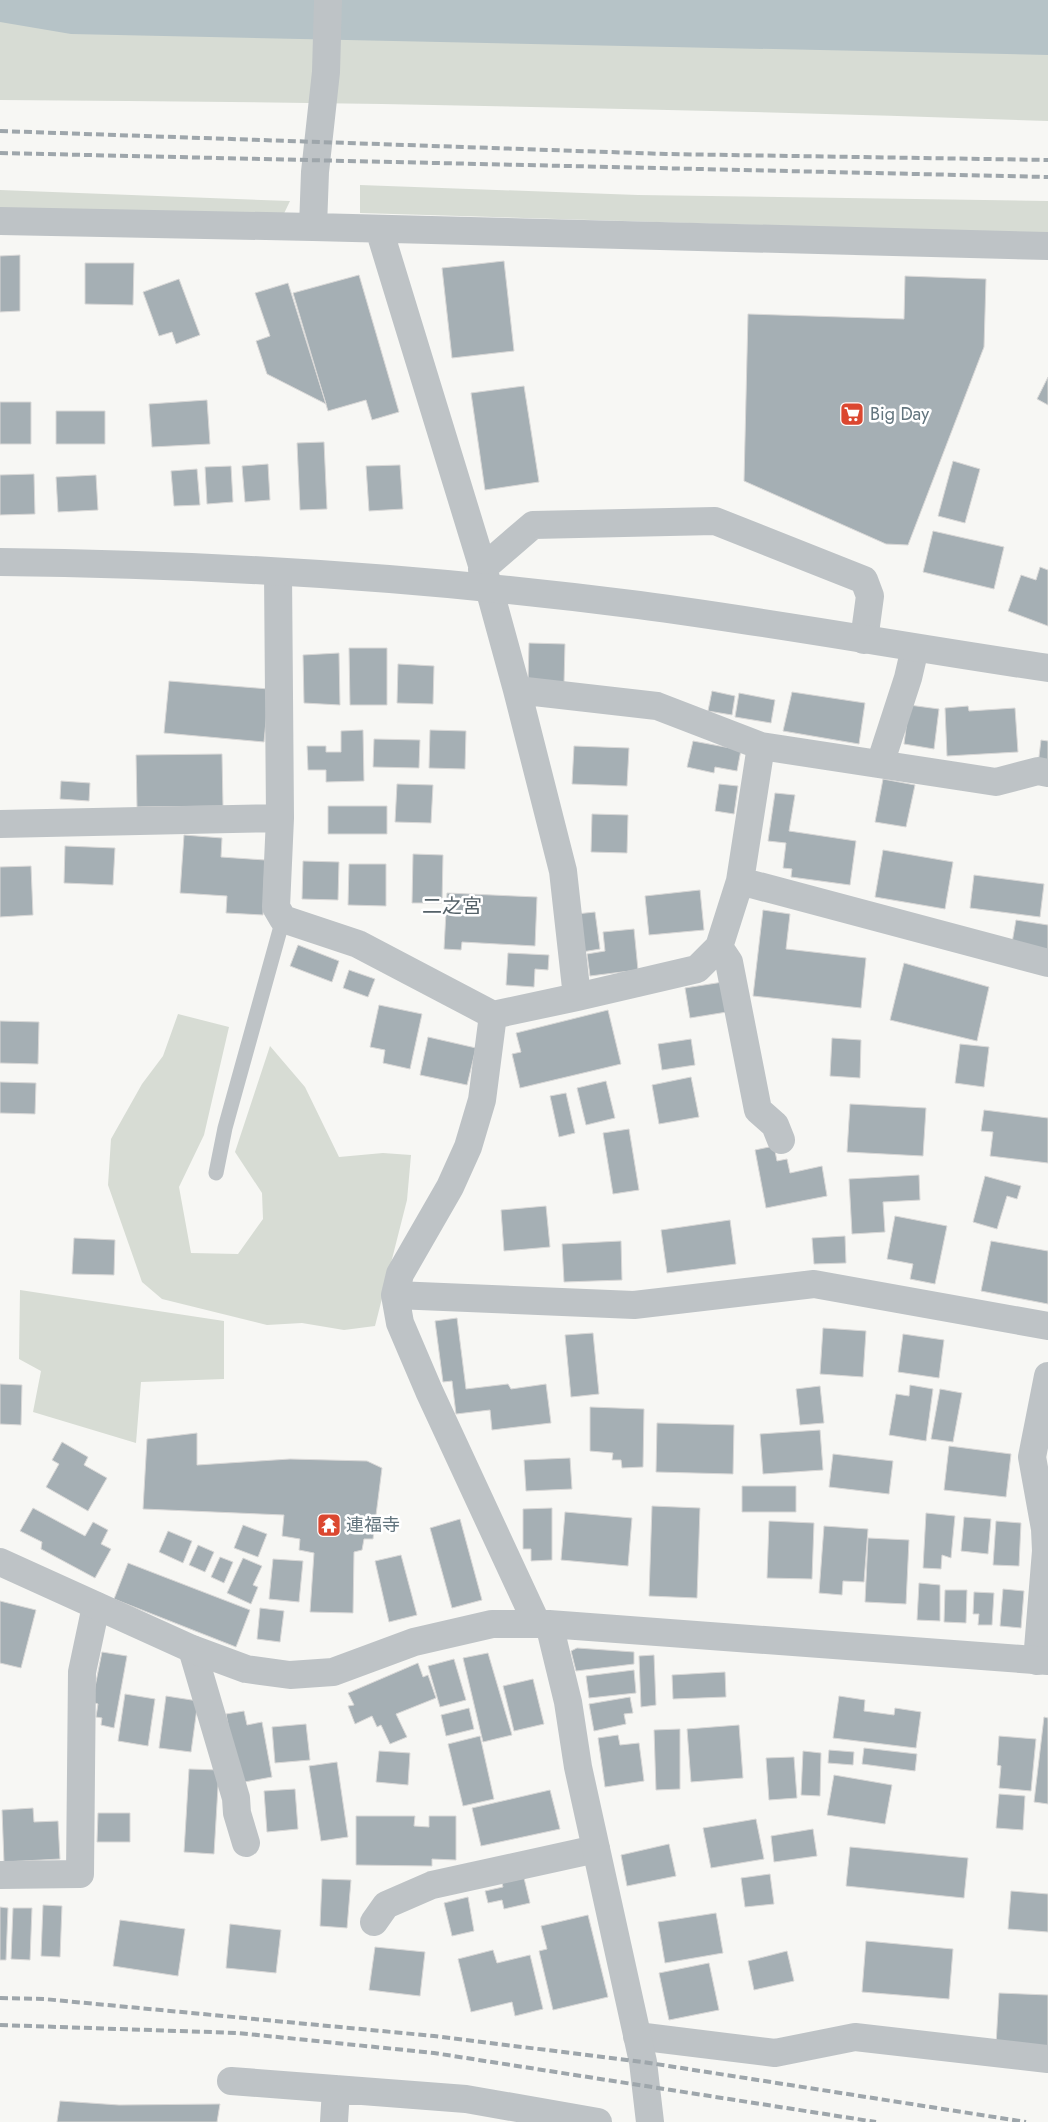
<svg xmlns="http://www.w3.org/2000/svg" width="1048" height="2122" viewBox="0 0 1048 2122" font-family="Jost,'Noto Sans JP',sans-serif">
<rect width="100%" height="100%" fill="#f7f7f4"/>
<path fill="#d7dcd4" d="M 0,0 L 1048,0 L 1048,121 C 699,109 349,102 0,100 Z
M 360,185 L 638,195 L 1048,201 L 1048,234 L 360,213 Z
M 0,190 L 290,201 L 278,226 L 0,218 Z
M 178,1014 L 229,1027 L 204,1135 L 179,1187 L 191,1253 L 238,1254 L 263,1219 L 262,1193 L 235,1152 L 270,1046 L 305,1087 L 339,1157 L 383,1153 L 411,1155 L 407,1200 L 375,1326 L 344,1330 L 302,1323 L 267,1325 L 162,1299 L 142,1282 L 108,1185 L 111,1139 L 142,1084 L 163,1056 Z
M 20,1290 L 224,1321 L 224,1379 L 141,1382 L 136,1443 L 33,1412 L 41,1371 L 19,1359 Z"/>
<path fill="#b6c3c7" d="M 0,0 L 1048,0 L 1048,55 L 71,34 L 0,22 Z"/>
<path fill="#a5afb4" stroke="#d9d8d7" d="M 20,255 L 20,311 L 0,312 L 0,256 Z
M 504,261 L 514,351 L 452,358 L 442,268 Z
M 85,263 L 134,263 L 133,305 L 85,304 Z
M 359,275 L 399,412 L 372,420 L 366,400 L 328,411 L 293,293 Z
M 905,276 L 986,279 L 984,347 L 908,545 L 886,544 L 744,481 L 748,314 L 904,319 Z
M 179,279 L 200,335 L 176,344 L 172,332 L 159,336 L 143,292 Z
M 288,283 L 326,404 L 267,374 L 256,341 L 270,336 L 255,293 Z
M 1048,377 L 1048,405 L 1037,399 Z
M 524,386 L 539,482 L 485,490 L 471,393 Z
M 207,400 L 210,444 L 152,447 L 149,404 Z
M 0,402 L 31,402 L 31,444 L 0,444 Z
M 56,411 L 105,411 L 105,444 L 56,444 Z
M 324,442 L 327,509 L 300,510 L 297,443 Z
M 953,461 L 980,469 L 965,523 L 938,516 Z
M 268,464 L 270,500 L 245,502 L 242,466 Z
M 400,465 L 403,509 L 369,511 L 366,466 Z
M 231,466 L 233,502 L 207,504 L 205,467 Z
M 197,469 L 200,505 L 174,506 L 171,471 Z
M 34,474 L 35,514 L 0,515 L 0,475 Z
M 96,475 L 98,510 L 58,512 L 56,477 Z
M 933,531 L 1004,547 L 994,589 L 923,572 Z
M 1040,567 L 1048,570 L 1048,626 L 1008,611 L 1021,575 L 1036,580 Z
M 529,643 L 565,644 L 564,683 L 528,682 Z
M 349,648 L 387,648 L 387,705 L 350,705 Z
M 339,653 L 340,705 L 304,703 L 303,655 Z
M 398,664 L 434,666 L 433,704 L 397,703 Z
M 169,681 L 269,689 L 264,742 L 164,733 Z
M 712,691 L 735,696 L 732,715 L 708,711 Z
M 792,692 L 865,703 L 859,744 L 783,731 Z
M 739,693 L 775,700 L 771,723 L 735,717 Z
M 909,705 L 939,709 L 934,749 L 904,744 Z
M 968,706 L 969,711 L 1015,708 L 1018,752 L 947,756 L 945,708 Z
M 363,730 L 364,781 L 326,782 L 326,770 L 308,770 L 307,746 L 326,746 L 326,752 L 341,752 L 341,731 Z
M 430,730 L 466,731 L 465,769 L 429,768 Z
M 374,739 L 420,740 L 419,768 L 373,767 Z
M 1041,740 L 1048,741 L 1048,766 L 1038,765 Z
M 693,741 L 741,750 L 737,771 L 715,767 L 714,773 L 687,767 Z
M 574,746 L 629,748 L 627,786 L 572,784 Z
M 222,754 L 223,806 L 137,807 L 136,755 Z
M 883,779 L 915,785 L 906,827 L 875,822 Z
M 61,781 L 90,783 L 89,801 L 60,799 Z
M 397,784 L 433,785 L 431,823 L 395,822 Z
M 719,784 L 738,786 L 734,814 L 715,811 Z
M 775,793 L 795,795 L 789,831 L 856,841 L 850,885 L 791,877 L 792,869 L 783,868 L 786,843 L 768,841 Z
M 328,806 L 387,806 L 387,834 L 328,834 Z
M 592,814 L 628,815 L 627,853 L 591,852 Z
M 184,835 L 222,838 L 221,857 L 265,860 L 263,915 L 226,913 L 227,896 L 180,893 Z
M 65,846 L 115,848 L 113,885 L 64,883 Z
M 883,850 L 953,862 L 945,909 L 875,897 Z
M 413,854 L 443,855 L 442,903 L 412,903 Z
M 303,861 L 339,862 L 338,900 L 302,899 Z
M 349,864 L 386,864 L 386,906 L 348,905 Z
M 31,866 L 33,915 L 0,917 L 0,867 Z
M 974,875 L 1044,884 L 1040,917 L 970,908 Z
M 700,890 L 704,930 L 649,935 L 645,896 Z
M 447,893 L 537,897 L 535,946 L 462,942 L 461,950 L 444,949 Z
M 763,910 L 790,914 L 786,949 L 866,958 L 861,1008 L 753,996 Z
M 595,912 L 600,949 L 582,952 L 576,914 Z
M 1016,920 L 1048,925 L 1048,950 L 1012,943 Z
M 634,929 L 638,970 L 590,976 L 587,954 L 605,951 L 603,932 Z
M 298,945 L 339,961 L 332,982 L 290,966 Z
M 508,953 L 549,955 L 548,970 L 535,969 L 534,987 L 506,985 Z
M 904,963 L 989,987 L 977,1041 L 890,1020 Z
M 349,970 L 375,979 L 368,997 L 343,988 Z
M 723,982 L 727,1012 L 690,1018 L 685,988 Z
M 379,1005 L 422,1014 L 410,1069 L 383,1063 L 385,1050 L 370,1047 Z
M 608,1010 L 621,1064 L 520,1088 L 512,1054 L 521,1052 L 516,1033 Z
M 0,1021 L 39,1022 L 38,1064 L 0,1063 Z
M 428,1037 L 476,1048 L 467,1085 L 420,1075 Z
M 832,1038 L 861,1040 L 860,1078 L 830,1076 Z
M 691,1039 L 695,1065 L 662,1070 L 658,1044 Z
M 960,1044 L 989,1047 L 984,1087 L 955,1083 Z
M 691,1077 L 699,1117 L 659,1124 L 652,1085 Z
M 606,1081 L 615,1118 L 586,1125 L 577,1088 Z
M 0,1082 L 36,1083 L 35,1114 L 0,1113 Z
M 566,1093 L 575,1133 L 559,1137 L 550,1096 Z
M 850,1104 L 926,1108 L 923,1156 L 847,1152 Z
M 984,1110 L 1048,1118 L 1048,1163 L 990,1156 L 993,1132 L 981,1131 Z
M 629,1129 L 639,1190 L 613,1194 L 603,1133 Z
M 774,1146 L 777,1161 L 787,1159 L 790,1173 L 822,1166 L 827,1196 L 766,1208 L 755,1150 Z
M 919,1175 L 920,1200 L 883,1202 L 885,1232 L 852,1234 L 849,1179 Z
M 985,1176 L 1021,1186 L 1017,1199 L 1007,1196 L 997,1229 L 973,1222 Z
M 546,1206 L 550,1247 L 504,1251 L 501,1210 Z
M 895,1216 L 947,1226 L 935,1284 L 910,1279 L 913,1264 L 887,1259 Z
M 730,1220 L 736,1264 L 667,1273 L 661,1230 Z
M 845,1236 L 846,1263 L 814,1264 L 812,1238 Z
M 74,1238 L 115,1240 L 114,1275 L 72,1274 Z
M 621,1241 L 622,1280 L 564,1282 L 562,1244 Z
M 991,1241 L 1048,1251 L 1048,1304 L 981,1291 Z
M 457,1318 L 466,1389 L 508,1384 L 511,1389 L 546,1384 L 551,1423 L 492,1430 L 490,1410 L 456,1414 L 452,1381 L 443,1382 L 435,1321 Z
M 823,1328 L 866,1331 L 863,1377 L 820,1374 Z
M 593,1333 L 599,1394 L 571,1397 L 565,1335 Z
M 903,1334 L 944,1340 L 939,1378 L 898,1372 Z
M 0,1384 L 22,1385 L 21,1425 L 0,1424 Z
M 910,1385 L 933,1389 L 926,1441 L 889,1435 L 896,1394 L 909,1396 Z
M 820,1386 L 824,1423 L 800,1425 L 796,1389 Z
M 940,1389 L 962,1393 L 953,1442 L 931,1439 Z
M 590,1407 L 644,1409 L 643,1467 L 622,1468 L 621,1460 L 612,1460 L 613,1453 L 590,1451 Z
M 657,1423 L 734,1425 L 733,1474 L 656,1472 Z
M 820,1430 L 823,1470 L 763,1474 L 760,1434 Z
M 197,1433 L 197,1465 L 290,1459 L 367,1461 L 382,1468 L 373,1539 L 364,1539 L 362,1550 L 354,1552 L 353,1613 L 310,1612 L 314,1553 L 299,1550 L 300,1539 L 282,1536 L 284,1515 L 143,1509 L 147,1439 Z
M 62,1442 L 88,1457 L 84,1465 L 107,1478 L 88,1511 L 46,1487 L 59,1464 L 52,1460 Z
M 949,1446 L 1011,1454 L 1006,1497 L 944,1490 Z
M 833,1454 L 893,1461 L 889,1494 L 829,1487 Z
M 570,1458 L 572,1489 L 526,1491 L 524,1460 Z
M 742,1486 L 796,1486 L 796,1512 L 742,1512 Z
M 652,1506 L 700,1508 L 697,1598 L 649,1596 Z
M 33,1508 L 85,1536 L 93,1522 L 108,1530 L 101,1544 L 111,1549 L 95,1578 L 41,1549 L 42,1542 L 20,1531 Z
M 552,1508 L 552,1560 L 531,1561 L 531,1549 L 523,1549 L 523,1509 Z
M 565,1512 L 632,1518 L 628,1566 L 561,1560 Z
M 926,1513 L 955,1516 L 951,1558 L 942,1555 L 941,1569 L 923,1568 Z
M 964,1517 L 991,1519 L 988,1554 L 961,1551 Z
M 460,1519 L 482,1600 L 452,1608 L 430,1528 Z
M 769,1521 L 814,1523 L 812,1579 L 767,1578 Z
M 996,1521 L 1021,1523 L 1019,1566 L 993,1565 Z
M 243,1525 L 267,1534 L 258,1557 L 234,1548 Z
M 824,1526 L 868,1529 L 864,1582 L 843,1581 L 842,1595 L 819,1593 Z
M 168,1531 L 192,1541 L 183,1563 L 159,1552 Z
M 868,1538 L 909,1540 L 906,1604 L 865,1602 Z
M 198,1545 L 214,1552 L 205,1572 L 189,1565 Z
M 401,1555 L 417,1615 L 389,1622 L 375,1561 Z
M 220,1557 L 233,1562 L 224,1583 L 211,1577 Z
M 243,1558 L 262,1566 L 253,1585 L 258,1587 L 251,1604 L 227,1593 Z
M 273,1559 L 303,1561 L 299,1602 L 269,1599 Z
M 128,1563 L 250,1610 L 236,1647 L 114,1599 Z
M 919,1583 L 940,1585 L 940,1621 L 917,1620 Z
M 1003,1589 L 1024,1591 L 1021,1628 L 1000,1626 Z
M 945,1590 L 967,1590 L 966,1623 L 944,1622 Z
M 974,1592 L 994,1593 L 992,1625 L 978,1625 L 979,1614 L 973,1614 Z
M 0,1601 L 36,1610 L 21,1668 L 0,1663 Z
M 260,1608 L 284,1611 L 280,1642 L 257,1639 Z
M 577,1648 L 634,1652 L 634,1664 L 576,1671 L 571,1651 Z
M 102,1652 L 127,1656 L 114,1728 L 101,1725 L 102,1718 L 96,1717 L 98,1704 L 92,1702 Z
M 488,1653 L 512,1735 L 483,1742 L 463,1658 Z
M 654,1655 L 656,1705 L 641,1707 L 639,1656 Z
M 454,1659 L 466,1700 L 440,1707 L 428,1666 Z
M 418,1663 L 423,1677 L 428,1675 L 436,1698 L 396,1714 L 407,1737 L 390,1744 L 381,1725 L 377,1727 L 372,1716 L 355,1724 L 348,1706 L 354,1705 L 348,1693 Z
M 634,1670 L 636,1693 L 589,1698 L 586,1676 Z
M 725,1672 L 726,1697 L 673,1699 L 672,1675 Z
M 533,1679 L 544,1724 L 514,1731 L 503,1686 Z
M 125,1694 L 155,1699 L 148,1746 L 118,1741 Z
M 166,1696 L 198,1701 L 191,1752 L 159,1748 Z
M 839,1696 L 865,1700 L 864,1711 L 894,1715 L 895,1708 L 921,1712 L 916,1748 L 833,1738 Z
M 630,1697 L 633,1713 L 624,1714 L 626,1724 L 594,1731 L 589,1704 Z
M 469,1708 L 474,1729 L 446,1736 L 441,1715 Z
M 244,1711 L 247,1725 L 262,1722 L 272,1777 L 239,1783 L 226,1714 Z
M 1044,1717 L 1048,1718 L 1048,1804 L 1034,1802 Z
M 306,1724 L 310,1760 L 275,1763 L 272,1727 Z
M 739,1725 L 743,1778 L 691,1782 L 687,1729 Z
M 680,1729 L 680,1789 L 656,1790 L 654,1730 Z
M 618,1735 L 620,1745 L 639,1743 L 644,1781 L 605,1787 L 598,1738 Z
M 480,1736 L 494,1799 L 463,1806 L 448,1744 Z
M 999,1736 L 1036,1739 L 1031,1791 L 999,1788 L 1001,1766 L 997,1765 Z
M 864,1748 L 917,1754 L 915,1771 L 862,1764 Z
M 829,1750 L 854,1752 L 853,1765 L 828,1763 Z
M 379,1751 L 410,1753 L 408,1785 L 376,1782 Z
M 803,1751 L 821,1753 L 820,1796 L 801,1795 Z
M 794,1757 L 797,1798 L 769,1800 L 766,1758 Z
M 337,1762 L 348,1837 L 321,1841 L 309,1766 Z
M 189,1769 L 219,1770 L 214,1854 L 184,1852 Z
M 834,1775 L 892,1785 L 885,1824 L 827,1815 Z
M 295,1789 L 298,1829 L 267,1832 L 264,1791 Z
M 550,1790 L 560,1829 L 481,1846 L 472,1808 Z
M 999,1794 L 1025,1796 L 1023,1830 L 996,1828 Z
M 33,1808 L 34,1822 L 58,1821 L 60,1859 L 4,1862 L 2,1810 Z
M 98,1813 L 130,1813 L 130,1842 L 97,1842 Z
M 356,1816 L 415,1816 L 414,1826 L 429,1827 L 429,1816 L 456,1816 L 456,1860 L 432,1859 L 432,1866 L 356,1865 Z
M 756,1819 L 764,1859 L 711,1868 L 703,1828 Z
M 813,1829 L 817,1856 L 774,1862 L 771,1836 Z
M 669,1844 L 676,1876 L 627,1886 L 621,1855 Z
M 850,1847 L 968,1858 L 964,1898 L 846,1886 Z
M 770,1874 L 774,1904 L 745,1907 L 741,1878 Z
M 524,1878 L 530,1903 L 504,1909 L 502,1900 L 488,1903 L 485,1891 L 503,1887 L 502,1883 Z
M 322,1879 L 351,1880 L 347,1928 L 320,1926 Z
M 1011,1891 L 1048,1894 L 1048,1932 L 1008,1929 Z
M 468,1897 L 474,1931 L 452,1936 L 444,1903 Z
M 43,1905 L 62,1906 L 60,1957 L 41,1956 Z
M 0,1907 L 8,1908 L 6,1960 L 0,1960 Z
M 13,1908 L 32,1908 L 30,1960 L 11,1959 Z
M 716,1913 L 723,1953 L 665,1963 L 658,1922 Z
M 588,1915 L 608,1997 L 553,2010 L 539,1951 L 547,1949 L 541,1926 Z
M 120,1920 L 185,1929 L 178,1976 L 113,1966 Z
M 230,1924 L 281,1930 L 276,1973 L 226,1968 Z
M 866,1941 L 953,1949 L 949,1999 L 862,1992 Z
M 375,1947 L 425,1952 L 420,1996 L 369,1990 Z
M 493,1950 L 497,1963 L 530,1955 L 543,2009 L 515,2016 L 512,2002 L 471,2012 L 458,1959 Z
M 787,1951 L 794,1981 L 754,1990 L 748,1961 Z
M 709,1963 L 719,2010 L 669,2020 L 659,1973 Z
M 999,1993 L 1048,1995 L 1048,2047 L 996,2045 Z
M 60,2101 L 119,2105 L 220,2104 L 217,2122 L 57,2122 Z"/>
<g fill="none" stroke-linecap="round" stroke-linejoin="round">
<path stroke="#bec3c6" stroke-width="15" d="M 216,1173 L 225,1128 L 283,919"/>
<path stroke="#bec3c6" stroke-width="28" d="M 0,221 L 313,227 L 1048,246
M 313,227 L 315,172 L 326,72 L 328,0
M 379,229 L 489,588 L 517,690 L 563,871 L 577,997
M 482,569 L 533,525 L 715,521 L 864,580 L 870,596 L 864,640
M 517,690 L 657,706 L 761,746 L 996,782 L 1038,771 L 1048,773
M 880,764 L 908,678 L 915,648
M 280,818 L 276,907 L 283,919 L 358,944 L 493,1015 L 577,997 L 697,969 L 719,947 L 740,881 L 1048,963
M 0,824 L 280,818 L 278,572
M 740,881 L 761,746
M 719,947 L 729,962 L 758,1110 L 775,1125 L 781,1140
M 493,1015 L 482,1100 L 468,1147 L 450,1187 L 400,1274 L 395,1295 L 400,1323 L 429,1391 L 537,1624
M 395,1295 L 634,1305 L 814,1284 L 1048,1326
M 192,1649 L 236,1798 L 237,1813 L 246,1843
M 1037,1661 L 1046,1551 L 1045,1529 L 1032,1457 L 1048,1376
M 0,1875 L 80,1874 L 82,1672 L 96,1606
M 374,1922 L 386,1905 L 432,1885 L 596,1849
M 637,2036 L 775,2053 L 855,2037 L 1048,2059
M 231,2081 L 466,2099 L 598,2122
M 334,2122 L 336,2089"/>
<path stroke="#bec3c6" stroke-width="28" d="M 0,562 C 212,564 429,578 639,605 C 776,623 912,648 1048,668
M 0,1562 L 192,1649 L 246,1669 L 290,1675 L 333,1672 L 414,1642 L 492,1624 L 549,1624 L 1048,1661
M 549,1624 L 568,1702 L 578,1767 L 643,2062 L 650,2122"/>
<path stroke="#9ea6ab" stroke-width="4" stroke-dasharray="8 4" stroke-linecap="butt" d="M 0,131 L 666,154 L 1048,160
M 0,153 L 1048,177
M 0,1998 L 44,1999 L 434,2036 L 643,2062 L 1026,2122
M 0,2025 L 238,2033 L 434,2053 L 876,2122"/>
</g>
<defs>
<g id="supermarket-square" transform="scale(1.25)"><rect x="-9" y="-9" width="18" height="18" rx="4" fill="#db4730" stroke="#fff"/><path d="M-6-5.5h2.5l.6 2H6L4.5 2H-2.5L-4.4-4H-6ZM-1.5 3.2a1.3 1.3 0 1 0 .1 0ZM3 3.2a1.3 1.3 0 1 0 .1 0Z" fill="#fff"/></g>
<g id="temple-square" transform="scale(1.25)"><rect x="-9" y="-9" width="18" height="18" rx="4" fill="#db4730" stroke="#fff"/><path d="M0-6L5-2H3V0L6.5 2.5H4V6H1.5V3h-3V6H-4V2.5H-6.5L-3 0V-2H-5Z" fill="#fff"/></g>
</defs>
<g fill-rule="evenodd">
<use href="#supermarket-square" x="852" y="414"/>
<use href="#temple-square" x="329" y="1525"/>
</g>
<g text-anchor="middle" dominant-baseline="central" stroke-width="5" stroke-linejoin="round" paint-order="stroke">
<g font-size="18" fill="#63757e" stroke="#fff" text-anchor="start">
<text x="870" y="414">Big Day</text>
<text x="346" y="1525">連福寺</text>
</g>
<g font-size="20" fill="#556269" stroke="#fff">
<text x="452" y="906">二之宮</text>
</g>
</g>
</svg>
